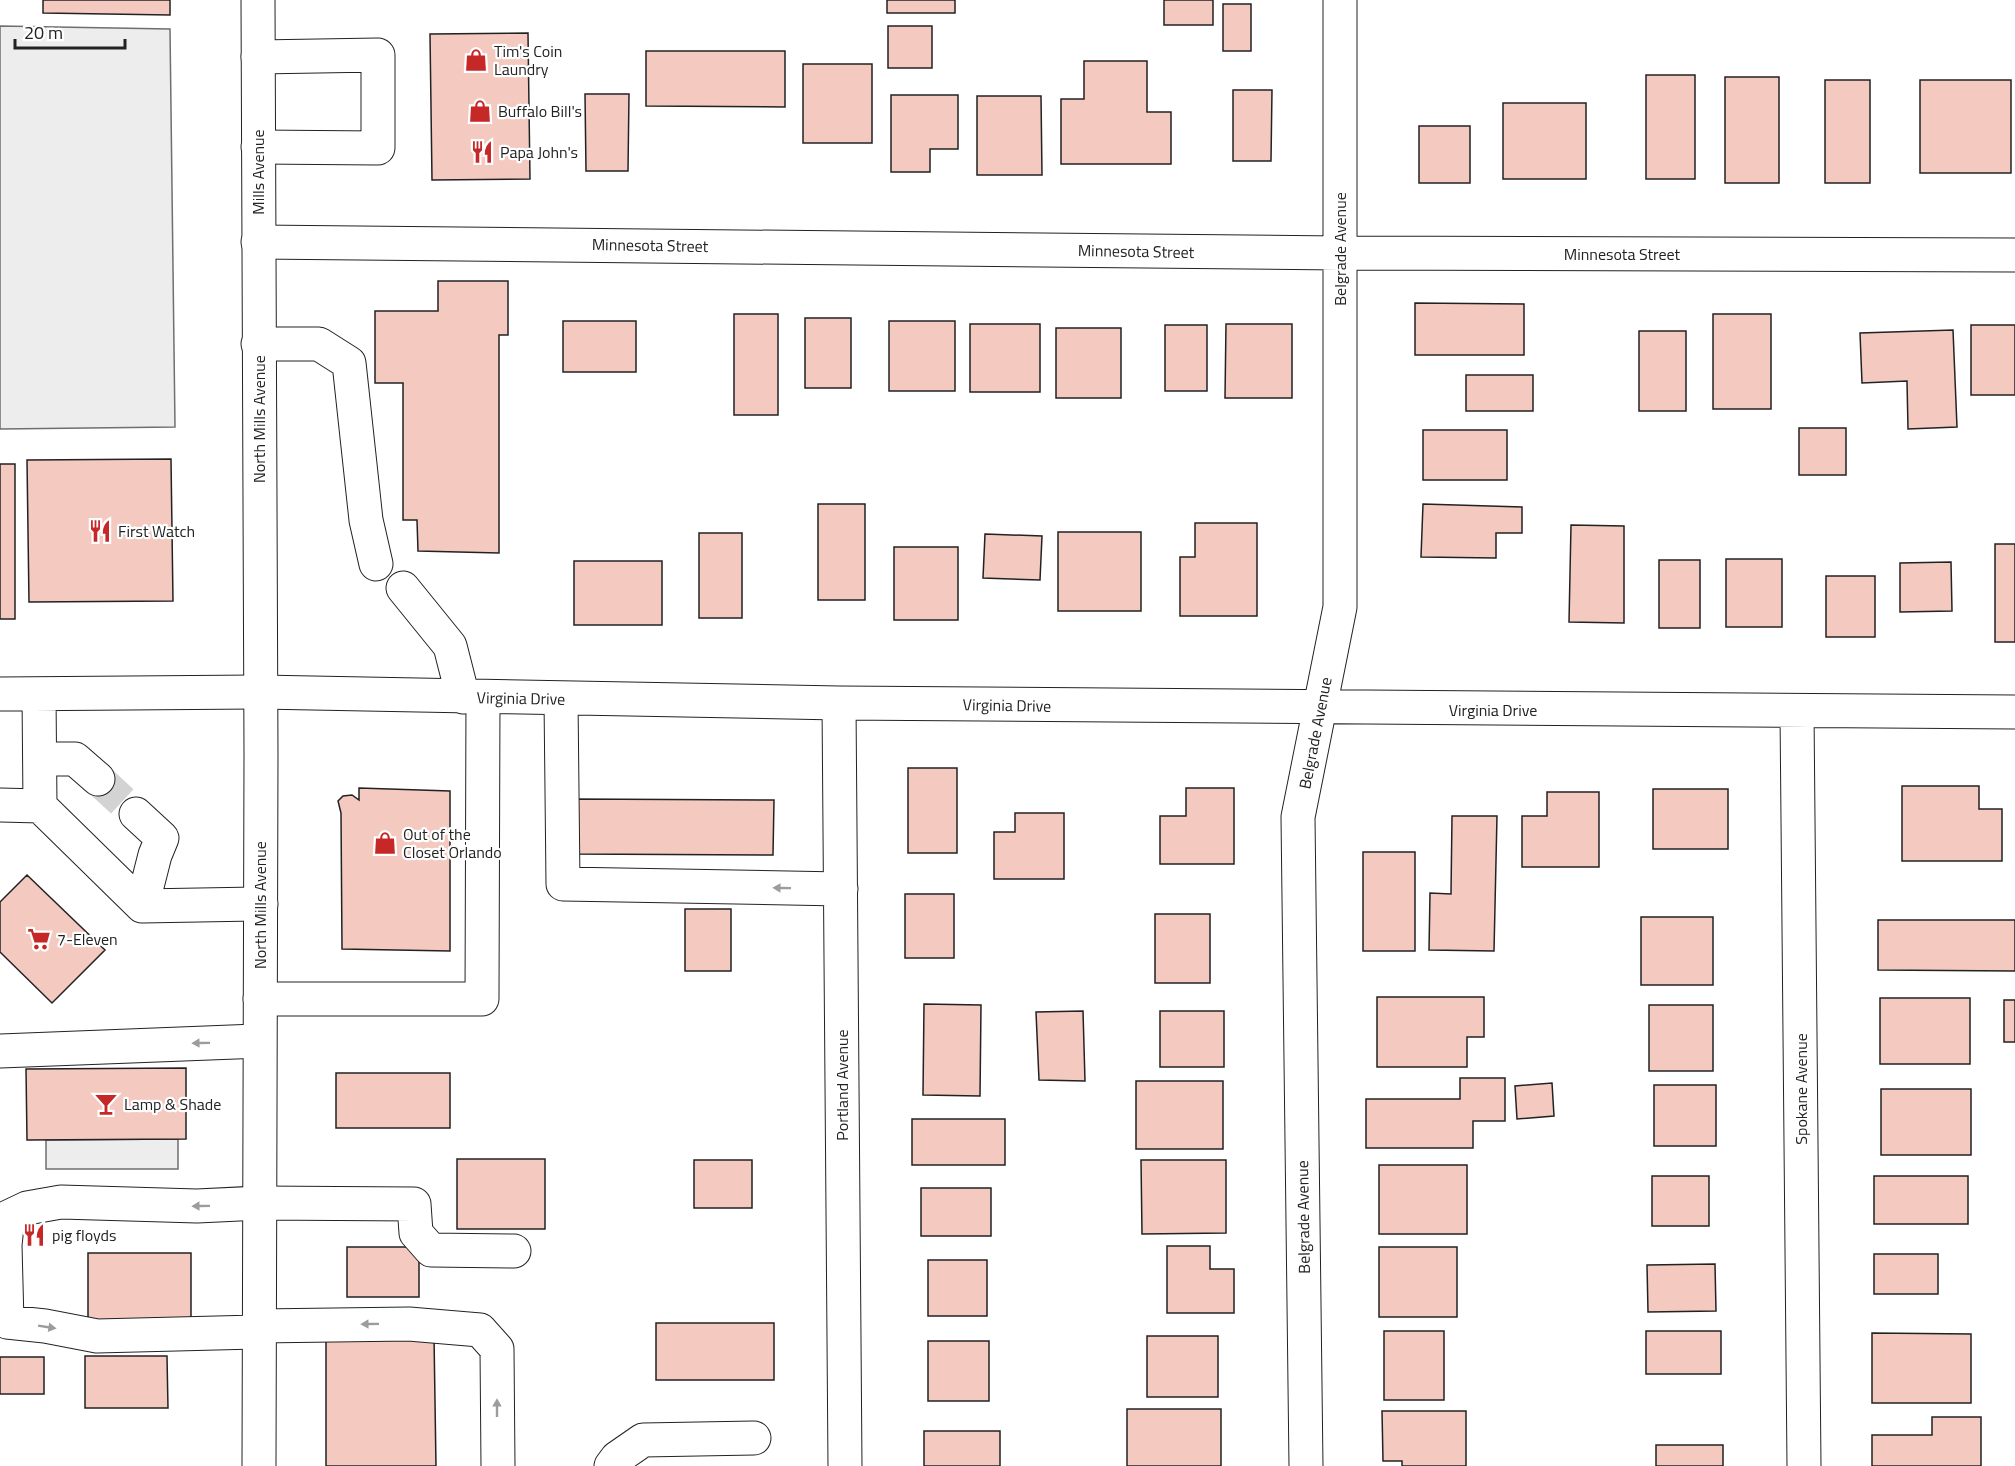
<svg xmlns="http://www.w3.org/2000/svg" width="2015" height="1466" viewBox="0 0 2015 1466" font-family="'Titillium Web',sans-serif">
<rect width="100%" height="100%" fill="#fff"/>
<path fill="#ededed" stroke="#6f6f6f" stroke-width="1.5" d="M 0,26 L 170,29 L 175,427 L 0,429 Z
M 178,1139 L 178,1169 L 46,1169 L 46,1140 Z"/>
<path fill="#f3c9c0" stroke="#222" stroke-width="1.5" d="M 43,0 L 170,0 L 170,15 L 43,13 Z
M 887,0 L 955,0 L 955,13 L 887,13 Z
M 1164,0 L 1213,0 L 1213,25 L 1164,25 Z
M 1223,4 L 1251,4 L 1251,51 L 1223,51 Z
M 888,26 L 932,26 L 932,68 L 888,68 Z
M 528,33 L 530,179 L 432,180 L 430,34 Z
M 646,51 L 785,51 L 785,107 L 646,106 Z
M 1084,61 L 1147,61 L 1147,112 L 1171,112 L 1171,164 L 1061,164 L 1061,99 L 1084,99 Z
M 803,64 L 872,64 L 872,143 L 803,143 Z
M 1646,75 L 1695,75 L 1695,179 L 1646,179 Z
M 1725,77 L 1779,77 L 1779,183 L 1725,183 Z
M 1825,80 L 1870,80 L 1870,183 L 1825,183 Z
M 1920,80 L 2011,80 L 2011,173 L 1920,173 Z
M 1233,90 L 1272,90 L 1271,161 L 1233,161 Z
M 585,94 L 629,94 L 628,171 L 586,171 Z
M 891,95 L 958,95 L 958,149 L 930,149 L 930,172 L 891,172 Z
M 977,96 L 1041,96 L 1042,175 L 977,175 Z
M 1503,103 L 1586,103 L 1586,179 L 1503,179 Z
M 1419,126 L 1470,126 L 1470,183 L 1419,183 Z
M 438,281 L 508,281 L 508,335 L 499,335 L 499,553 L 418,551 L 417,520 L 403,520 L 403,383 L 375,383 L 375,311 L 438,311 Z
M 1415,303 L 1524,304 L 1524,355 L 1415,355 Z
M 734,314 L 778,314 L 778,415 L 734,415 Z
M 1713,314 L 1771,314 L 1771,409 L 1713,409 Z
M 805,318 L 851,318 L 851,388 L 805,388 Z
M 563,321 L 636,321 L 636,372 L 563,372 Z
M 889,321 L 955,321 L 955,391 L 889,391 Z
M 970,324 L 1040,324 L 1040,392 L 970,392 Z
M 1226,324 L 1292,324 L 1292,398 L 1225,398 Z
M 1165,325 L 1207,325 L 1207,391 L 1165,391 Z
M 1971,325 L 2015,325 L 2015,395 L 1971,395 Z
M 1056,328 L 1121,328 L 1121,398 L 1056,398 Z
M 1953,330 L 1957,427 L 1908,429 L 1907,381 L 1862,383 L 1860,333 Z
M 1639,331 L 1686,331 L 1686,411 L 1639,411 Z
M 1466,375 L 1533,375 L 1533,411 L 1466,411 Z
M 1799,428 L 1846,428 L 1846,475 L 1799,475 Z
M 1423,430 L 1507,430 L 1507,480 L 1423,480 Z
M 171,459 L 173,601 L 29,602 L 27,460 Z
M 0,464 L 15,464 L 15,619 L 0,619 Z
M 818,504 L 865,504 L 865,600 L 818,600 Z
M 1423,504 L 1522,507 L 1522,533 L 1496,533 L 1496,558 L 1421,557 Z
M 1195,523 L 1257,523 L 1257,616 L 1180,616 L 1180,557 L 1195,557 Z
M 1571,525 L 1624,526 L 1624,623 L 1569,622 Z
M 1058,532 L 1141,532 L 1141,611 L 1058,611 Z
M 699,533 L 742,533 L 742,618 L 699,618 Z
M 985,534 L 1042,536 L 1040,580 L 983,578 Z
M 1995,544 L 2015,544 L 2015,642 L 1995,642 Z
M 894,547 L 958,547 L 958,620 L 894,620 Z
M 1726,559 L 1782,559 L 1782,627 L 1726,627 Z
M 1659,560 L 1700,560 L 1700,628 L 1659,628 Z
M 574,561 L 662,561 L 662,625 L 574,625 Z
M 1951,562 L 1952,611 L 1900,612 L 1900,563 Z
M 1826,576 L 1875,576 L 1875,637 L 1826,637 Z
M 908,768 L 957,768 L 957,853 L 908,853 Z
M 1902,786 L 1979,786 L 1979,809 L 2002,809 L 2002,861 L 1902,861 Z
M 359,788 L 450,791 L 450,951 L 342,949 L 341,813 L 338,801 L 343,796 L 352,795 L 359,800 Z
M 1186,788 L 1234,788 L 1234,864 L 1160,864 L 1160,816 L 1186,816 Z
M 1653,789 L 1728,789 L 1728,849 L 1653,849 Z
M 1547,792 L 1599,792 L 1599,867 L 1522,867 L 1522,816 L 1547,816 Z
M 572,799 L 774,800 L 773,855 L 572,854 Z
M 1015,813 L 1064,813 L 1064,879 L 994,879 L 994,832 L 1015,832 Z
M 1452,816 L 1497,816 L 1494,951 L 1429,950 L 1430,893 L 1451,894 Z
M 1363,852 L 1415,852 L 1415,951 L 1363,951 Z
M 27,875 L 105,950 L 52,1003 L 0,952 L 0,902 Z
M 905,894 L 954,894 L 954,958 L 905,958 Z
M 685,909 L 731,909 L 731,971 L 685,971 Z
M 1155,914 L 1210,914 L 1210,983 L 1155,983 Z
M 1641,917 L 1713,917 L 1713,985 L 1641,985 Z
M 1878,920 L 2015,920 L 2015,971 L 1878,970 Z
M 1377,997 L 1484,997 L 1484,1037 L 1467,1037 L 1467,1067 L 1377,1067 Z
M 1880,998 L 1970,998 L 1970,1064 L 1880,1064 Z
M 2004,1000 L 2015,1000 L 2015,1042 L 2004,1042 Z
M 924,1004 L 981,1005 L 980,1096 L 923,1095 Z
M 1649,1005 L 1713,1005 L 1713,1071 L 1649,1071 Z
M 1083,1011 L 1085,1081 L 1039,1080 L 1036,1012 Z
M 1160,1011 L 1224,1011 L 1224,1067 L 1160,1067 Z
M 186,1068 L 186,1139 L 27,1140 L 26,1069 Z
M 336,1073 L 450,1073 L 450,1128 L 336,1128 Z
M 1460,1078 L 1505,1078 L 1505,1121 L 1473,1121 L 1473,1148 L 1366,1148 L 1366,1099 L 1460,1099 Z
M 1136,1081 L 1223,1081 L 1223,1149 L 1136,1149 Z
M 1552,1083 L 1554,1116 L 1517,1119 L 1515,1086 Z
M 1654,1085 L 1716,1085 L 1716,1146 L 1654,1146 Z
M 1881,1089 L 1971,1089 L 1971,1155 L 1881,1155 Z
M 912,1119 L 1005,1119 L 1005,1165 L 912,1165 Z
M 457,1159 L 545,1159 L 545,1229 L 457,1229 Z
M 694,1160 L 752,1160 L 752,1208 L 694,1208 Z
M 1141,1160 L 1226,1160 L 1226,1233 L 1142,1234 Z
M 1379,1165 L 1467,1165 L 1467,1234 L 1379,1234 Z
M 1652,1176 L 1709,1176 L 1709,1226 L 1652,1226 Z
M 1874,1176 L 1968,1176 L 1968,1224 L 1874,1224 Z
M 921,1188 L 991,1188 L 991,1236 L 921,1236 Z
M 1167,1246 L 1210,1246 L 1210,1269 L 1234,1269 L 1234,1313 L 1167,1313 Z
M 347,1247 L 419,1247 L 419,1297 L 347,1297 Z
M 1379,1247 L 1457,1247 L 1457,1317 L 1379,1317 Z
M 88,1253 L 191,1253 L 191,1325 L 88,1326 Z
M 1874,1254 L 1938,1254 L 1938,1294 L 1874,1294 Z
M 928,1260 L 987,1260 L 987,1316 L 928,1316 Z
M 1715,1264 L 1716,1311 L 1648,1312 L 1647,1265 Z
M 656,1323 L 774,1323 L 774,1380 L 656,1380 Z
M 1384,1331 L 1444,1331 L 1444,1400 L 1384,1400 Z
M 1646,1331 L 1721,1331 L 1721,1374 L 1646,1374 Z
M 1872,1333 L 1971,1334 L 1971,1403 L 1872,1403 Z
M 434,1336 L 436,1466 L 326,1466 L 326,1337 Z
M 1147,1336 L 1218,1336 L 1218,1397 L 1147,1397 Z
M 928,1341 L 989,1341 L 989,1401 L 928,1401 Z
M 85,1356 L 167,1356 L 168,1408 L 85,1408 Z
M 0,1357 L 44,1357 L 44,1394 L 0,1394 Z
M 1127,1409 L 1221,1409 L 1221,1466 L 1127,1466 Z
M 1382,1411 L 1466,1411 L 1466,1466 L 1402,1466 L 1402,1461 L 1383,1461 Z
M 1932,1417 L 1981,1417 L 1981,1466 L 1872,1466 L 1872,1435 L 1932,1435 Z
M 924,1431 L 1000,1431 L 1000,1466 L 924,1466 Z
M 1656,1445 L 1723,1445 L 1723,1466 L 1656,1466 Z"/>
<g fill="none" stroke-linecap="round" stroke-linejoin="round">
<path stroke="#d3d3d3" stroke-width="33" stroke-dasharray="33 16" stroke-linecap="butt" d="M 98,779 L 136,814"/>
<g stroke="#222" stroke-width="35">
<path id="minor" d="M 258,57 L 378,55 L 378,148 L 258,147
M 258,242 L 1340,253 L 2015,255
M 258,344 L 319,344 L 349,363 L 366,520 L 376,564
M 403,588 L 450,646 L 463,697
M 0,694 L 260,692 L 839,703 L 2015,712
M 39,694 L 40,806 L 142,906 L 261,904
M 561,699 L 563,884 L 841,889
M 839,703 L 845,1466
M 1797,712 L 1804,1466
M 40,759 L 75,759 L 98,779
M 0,805 L 40,806
M 136,814 L 162,838 L 155,855 L 142,906
M 260,999 L 482,999 L 483,697
M 0,1051 L 259,1041
M 259,1326 L 409,1324 L 480,1330 L 497,1349 L 498,1466
M 259,1332 L 97,1336 L 45,1326 L 7,1322 L 5,1245 L 8,1217 L 27,1208 L 61,1202 L 197,1206 L 259,1203 L 414,1204 L 416,1233 L 431,1250 L 514,1251
M 611,1466 L 617,1458 L 643,1440 L 754,1438
M 1306,1466 L 1298,817 L 1340,607 L 1340,0"/>
</g>
<g stroke="#222" stroke-width="35">
<path id="major" d="M 258,0 L 261,755 L 259,1466"/>
</g>
<use href="#minor" stroke="#fff" stroke-width="33"/>
<use href="#major" stroke="#fff" stroke-width="33"/>
</g>
<defs><path id="oneway-solid" d="M-6-.8H1V-3.2L6.5 0L1 3.2V.8H-6Z" transform="scale(1.5)"/></defs>
<g fill="#9c9c9c">
<use href="#oneway-solid" transform="translate(782 888) rotate(-179)"/>
<use href="#oneway-solid" transform="translate(201 1043) rotate(179)"/>
<use href="#oneway-solid" transform="translate(201 1206) rotate(179)"/>
<use href="#oneway-solid" transform="translate(370 1324) rotate(179)"/>
<use href="#oneway-solid" transform="translate(47 1327) rotate(9)"/>
<use href="#oneway-solid" transform="translate(497 1408) rotate(-90)"/>
</g>
<defs>
<g id="shop-bare" transform="scale(1.8)"><path d="M-5-2.5h2.3a2.7 3.5 0 0 1 5.4 0H5L5.5 6h-11ZM-1.5-2.5h3a1.5 2.3 0 0 0-3 0Z" fill="#c62828" stroke="#fff" stroke-width="2.5" paint-order="stroke"/></g>
<g id="restaurant-bare" transform="scale(1.8)"><path d="M-5-6h1v4h1v-4h1v4h1v-4h1v5L-1.5 .5V6h-2V.5L-5-1ZM5-6V6H3V1.5H1.5Q1.5-4 5-6Z" fill="#c62828" stroke="#fff" stroke-width="2.5" paint-order="stroke"/></g>
<g id="supermarket-bare" transform="scale(1.8)"><path d="M-6-5.5h2.5l.6 2H6L4.5 2H-2.5L-4.4-4H-6ZM-1.5 3.2a1.3 1.3 0 1 0 .1 0ZM3 3.2a1.3 1.3 0 1 0 .1 0Z" fill="#c62828" stroke="#fff" stroke-width="2.5" paint-order="stroke"/></g>
<g id="bar-bare" transform="scale(1.8)"><path d="M-6-5H6L.8 .8V4.5H3.5V6h-7V4.5H-.8V.8Z" fill="#c62828" stroke="#fff" stroke-width="2.5" paint-order="stroke"/></g>
</defs>
<g fill-rule="evenodd">
<use href="#shop-bare" x="476" y="60"/>
<use href="#shop-bare" x="480" y="111"/>
<use href="#restaurant-bare" x="482" y="152"/>
<use href="#restaurant-bare" x="100" y="531"/>
<use href="#shop-bare" x="385" y="843"/>
<use href="#supermarket-bare" x="39" y="939"/>
<use href="#bar-bare" x="106" y="1104"/>
<use href="#restaurant-bare" x="34" y="1235"/>
</g>
<g text-anchor="middle" dominant-baseline="central" stroke-width="4.5" stroke-linejoin="round" paint-order="stroke">
<g font-size="16" fill="#222" stroke="#fff" text-anchor="start">
<text x="494" y="51">Tim's Coin<tspan x="494" dy="18">Laundry</tspan></text>
<text x="498" y="111">Buffalo Bill's</text>
<text x="500" y="152">Papa John's</text>
<text x="118" y="531">First Watch</text>
<text x="403" y="834">Out of the<tspan x="403" dy="18">Closet Orlando</tspan></text>
<text x="57" y="939">7-Eleven</text>
<text x="124" y="1104">Lamp &amp; Shade</text>
<text x="52" y="1235">pig floyds</text>
</g>
<g font-size="16" fill="#222" stroke="#fff">
<text transform="translate(258 172) rotate(-90)">Mills Avenue</text>
<text transform="translate(650 245) rotate(1)">Minnesota Street</text>
<text transform="translate(1340 249) rotate(-90)">Belgrade Avenue</text>
<text transform="translate(1136 251) rotate(1)">Minnesota Street</text>
<text x="1622" y="254">Minnesota Street</text>
<text transform="translate(259 419) rotate(-90)">North Mills Avenue</text>
<text transform="translate(521 698) rotate(1)">Virginia Drive</text>
<text transform="translate(1007 705) rotate(1)">Virginia Drive</text>
<text x="1493" y="710">Virginia Drive</text>
<text transform="translate(1315 733) rotate(-79)">Belgrade Avenue</text>
<text transform="translate(260 905) rotate(-90)">North Mills Avenue</text>
<text transform="translate(842 1085) rotate(-90)">Portland Avenue</text>
<text transform="translate(1801 1089) rotate(-90)">Spokane Avenue</text>
<text transform="translate(1303 1217) rotate(-91)">Belgrade Avenue</text>
</g>
</g>
<path d="M15 39v9h110v-9" fill="none" stroke="#222222" stroke-width="3"/>
<text x="24" y="39" font-size="18" fill="#222222" stroke="#ffffff" stroke-width="4.5" paint-order="stroke">20 m</text>
</svg>
